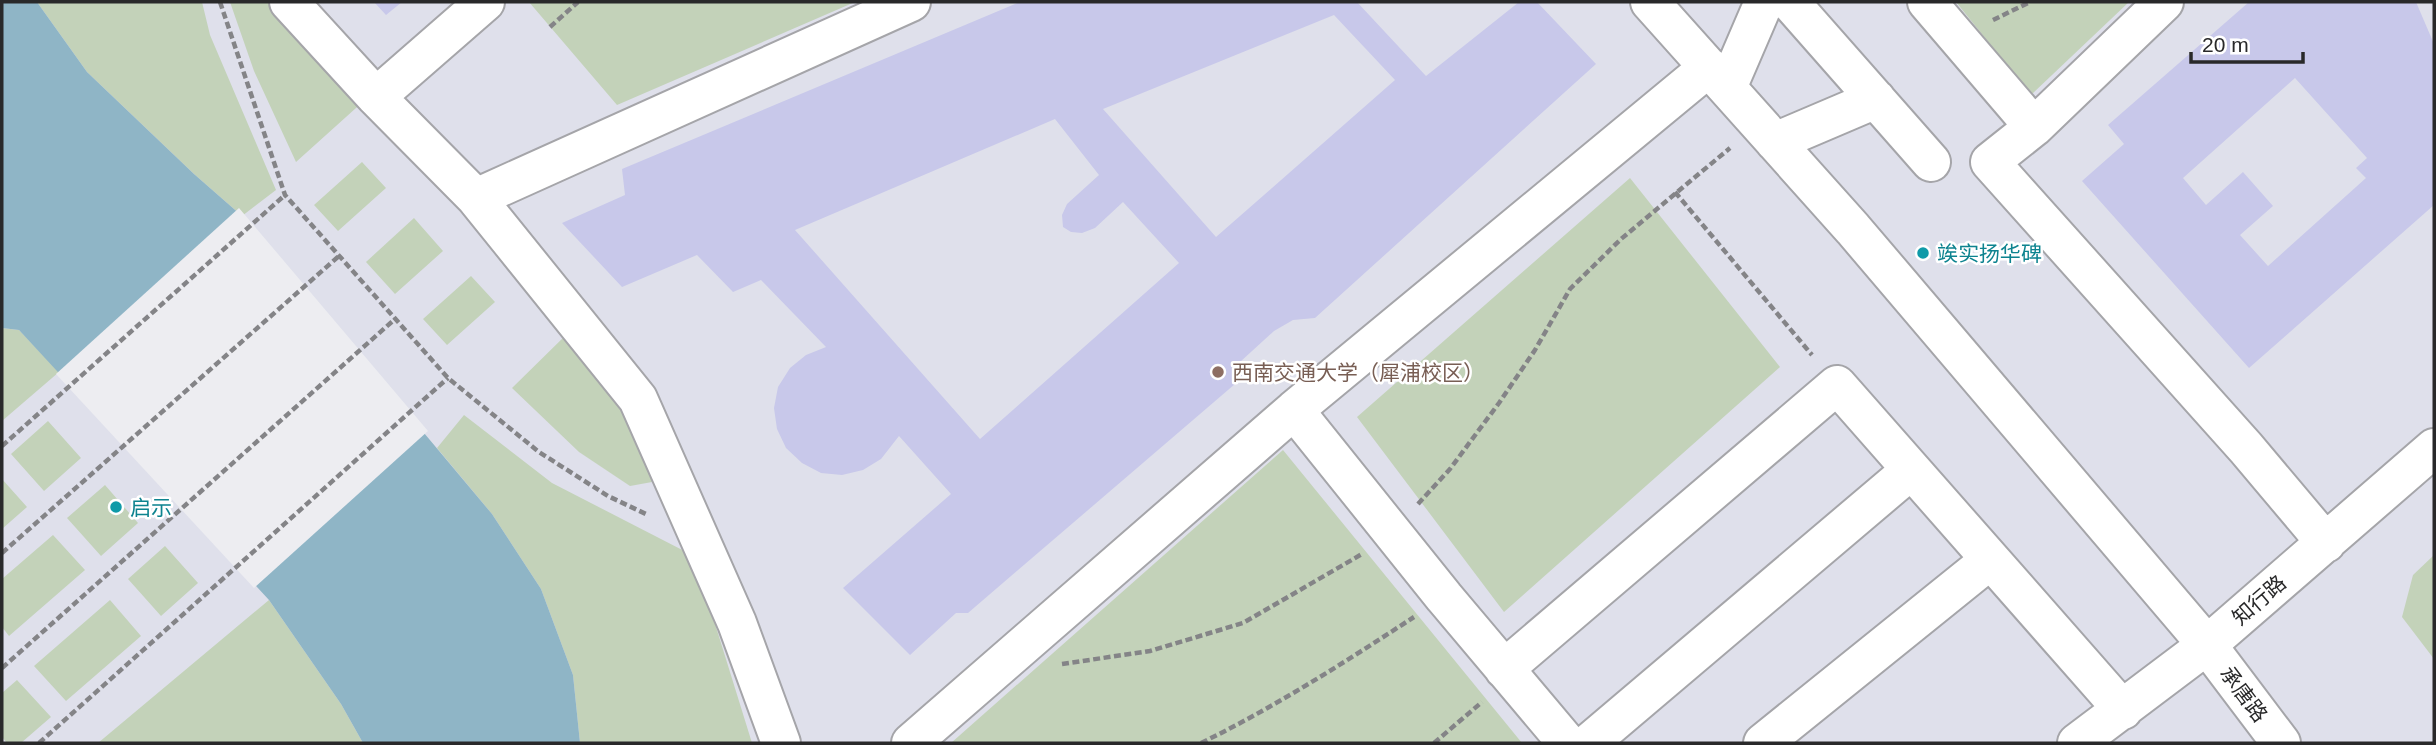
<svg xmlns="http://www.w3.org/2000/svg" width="2436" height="745" viewBox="0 0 2436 745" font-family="Helvetica,'Noto Sans SC',sans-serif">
<rect width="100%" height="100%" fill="#ededf1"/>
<path fill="#dfe0eb" d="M 2,2 L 2434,2 L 2434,743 L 2,743 Z"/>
<path fill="#c3d2b9" d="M 37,2 L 202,2 L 210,35 L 276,190 L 242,216 L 194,174 L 87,72 Z
M 230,2 L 279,2 L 366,99 L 296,162 L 254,71 Z
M 529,2 L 855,2 L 617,105 Z
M 1956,2 L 2129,2 L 2031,95 Z
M 362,162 L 386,188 L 338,231 L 314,205 Z
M 1630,178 L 1780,367 L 1504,612 L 1357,417 Z
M 414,218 L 443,251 L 395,294 L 366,262 Z
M 471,276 L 495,302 L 447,345 L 423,319 Z
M 2,328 L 19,330 L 59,372 L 2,421 Z
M 568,333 L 648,439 L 652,482 L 630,486 L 579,452 L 512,388 Z
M 464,415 L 552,483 L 694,556 L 752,743 L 580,743 L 573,675 L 541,589 L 492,514 L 437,448 Z
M 48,421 L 81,458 L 44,491 L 11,454 Z
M 1283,450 L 1522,743 L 951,743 Z
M 2,479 L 27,507 L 2,529 Z
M 105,485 L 138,523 L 101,556 L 67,518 Z
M 53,535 L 85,570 L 9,636 L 2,627 L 2,579 Z
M 165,546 L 198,583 L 161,616 L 128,579 Z
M 2434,555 L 2434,659 L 2402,617 L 2413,575 Z
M 110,600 L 141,636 L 66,701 L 34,666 Z
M 269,600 L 341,704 L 363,743 L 98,743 Z
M 17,680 L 51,717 L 21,743 L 7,743 L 2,737 L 2,693 Z"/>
<path fill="#8fb5c6" d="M 2,2 L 37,2 L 87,72 L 194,174 L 242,216 L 492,514 L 541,589 L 573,675 L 580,743 L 363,743 L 341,704 L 269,600 L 19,330 L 2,328 Z"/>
<path fill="#ededf1" d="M 239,208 L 428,431 L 254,588 L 56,374 Z"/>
<path fill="#c8c8ea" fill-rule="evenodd" d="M 374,2 L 402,2 L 386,15 Z
M 1020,2 L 1357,2 L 1426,76 L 1519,2 L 1537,2 L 1596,64 L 1315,318 L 1293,320 L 1274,331 L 1240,362 L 1249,372 L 968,613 L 956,613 L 910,655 L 843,588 L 951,494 L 899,436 L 881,459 L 863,470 L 842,475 L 821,473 L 802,463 L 786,448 L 777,429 L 774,408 L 778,387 L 790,368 L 806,355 L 826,347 L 761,280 L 733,292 L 697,255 L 622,287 L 562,223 L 625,195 L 622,169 ZM 1334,15 L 1395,80 L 1216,237 L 1103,109 ZM 1055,119 L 1099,175 L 1067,204 L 1062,215 L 1063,227 L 1071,232 L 1082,233 L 1095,228 L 1123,202 L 1179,263 L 980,439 L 795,230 Z
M 2249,2 L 2416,2 L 2434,44 L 2434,205 L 2249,368 L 2082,181 L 2124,144 L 2108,125 ZM 2295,78 L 2367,158 L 2356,168 L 2366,178 L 2268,266 L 2240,235 L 2273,206 L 2243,172 L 2206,205 L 2183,178 Z"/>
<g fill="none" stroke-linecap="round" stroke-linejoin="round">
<g stroke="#a5a5a9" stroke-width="42">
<path id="minor" d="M 289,2 L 376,97 L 476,198 L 638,399 L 737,623 L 781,743
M 1650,2 L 1853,229 L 2207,645 L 2281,743
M 1790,2 L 1931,162
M 1927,2 L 2034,127
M 2164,2 L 2034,127 L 1990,162 L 2246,448 L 2326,543
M 1727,88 L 1764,2
M 376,97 L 485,2
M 1775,142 L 1876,99
M 476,198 L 911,2
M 1294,410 L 1444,597 L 1567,743
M 1504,669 L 1837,385 L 2123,710
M 911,743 L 1294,410 L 1709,67
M 1589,743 L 1911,470
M 1763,743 L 1990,560
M 2077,743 L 2207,645 L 2434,448"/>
</g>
<path stroke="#848487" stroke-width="4.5" stroke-dasharray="7 3.5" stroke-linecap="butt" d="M 220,2 L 285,195 L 448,378 L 539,452 L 608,496 L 648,515
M 1993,20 L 2030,2
M 550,27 L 578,2
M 1675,192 L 1812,355
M 2,446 L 285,195
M 1418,504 L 1450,469 L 1499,403 L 1535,350 L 1570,289 L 1621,239 L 1730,148
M 2,553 L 339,256
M 1062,664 L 1150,651 L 1243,623 L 1362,554
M 2,668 L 395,319
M 39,743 L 448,378
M 1201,743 C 1275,707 1345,662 1414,617
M 1434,743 L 1482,702"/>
<use href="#minor" stroke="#fff" stroke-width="38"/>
</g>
<g fill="#0f9aa8" stroke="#fff" stroke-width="2.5">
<circle cx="1923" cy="253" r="7"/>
<circle cx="116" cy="507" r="7"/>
</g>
<circle fill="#8d6e63" stroke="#fff" stroke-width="2.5" cx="1218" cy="372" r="7"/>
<g text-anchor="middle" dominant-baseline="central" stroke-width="5" stroke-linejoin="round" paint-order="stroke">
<g font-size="21" fill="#0d838f" stroke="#fff" text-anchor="start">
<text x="1937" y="253">竢实扬华碑</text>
<text x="130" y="507">启示</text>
</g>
<g font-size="21" fill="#785e54" stroke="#fff" text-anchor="start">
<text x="1232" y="372">西南交通大学（犀浦校区）</text>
</g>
<g font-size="21" fill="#29292a" stroke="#fff">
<text transform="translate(2259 600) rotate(-41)">知行路</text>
<text transform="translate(2244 694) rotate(53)">承唐路</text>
</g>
</g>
<rect width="2436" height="745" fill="none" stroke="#29292a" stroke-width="7"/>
<path d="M2191 52v10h112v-10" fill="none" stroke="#29292a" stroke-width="3.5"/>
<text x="2202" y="52" font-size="21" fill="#29292a" stroke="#ffffff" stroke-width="5" paint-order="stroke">20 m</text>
</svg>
